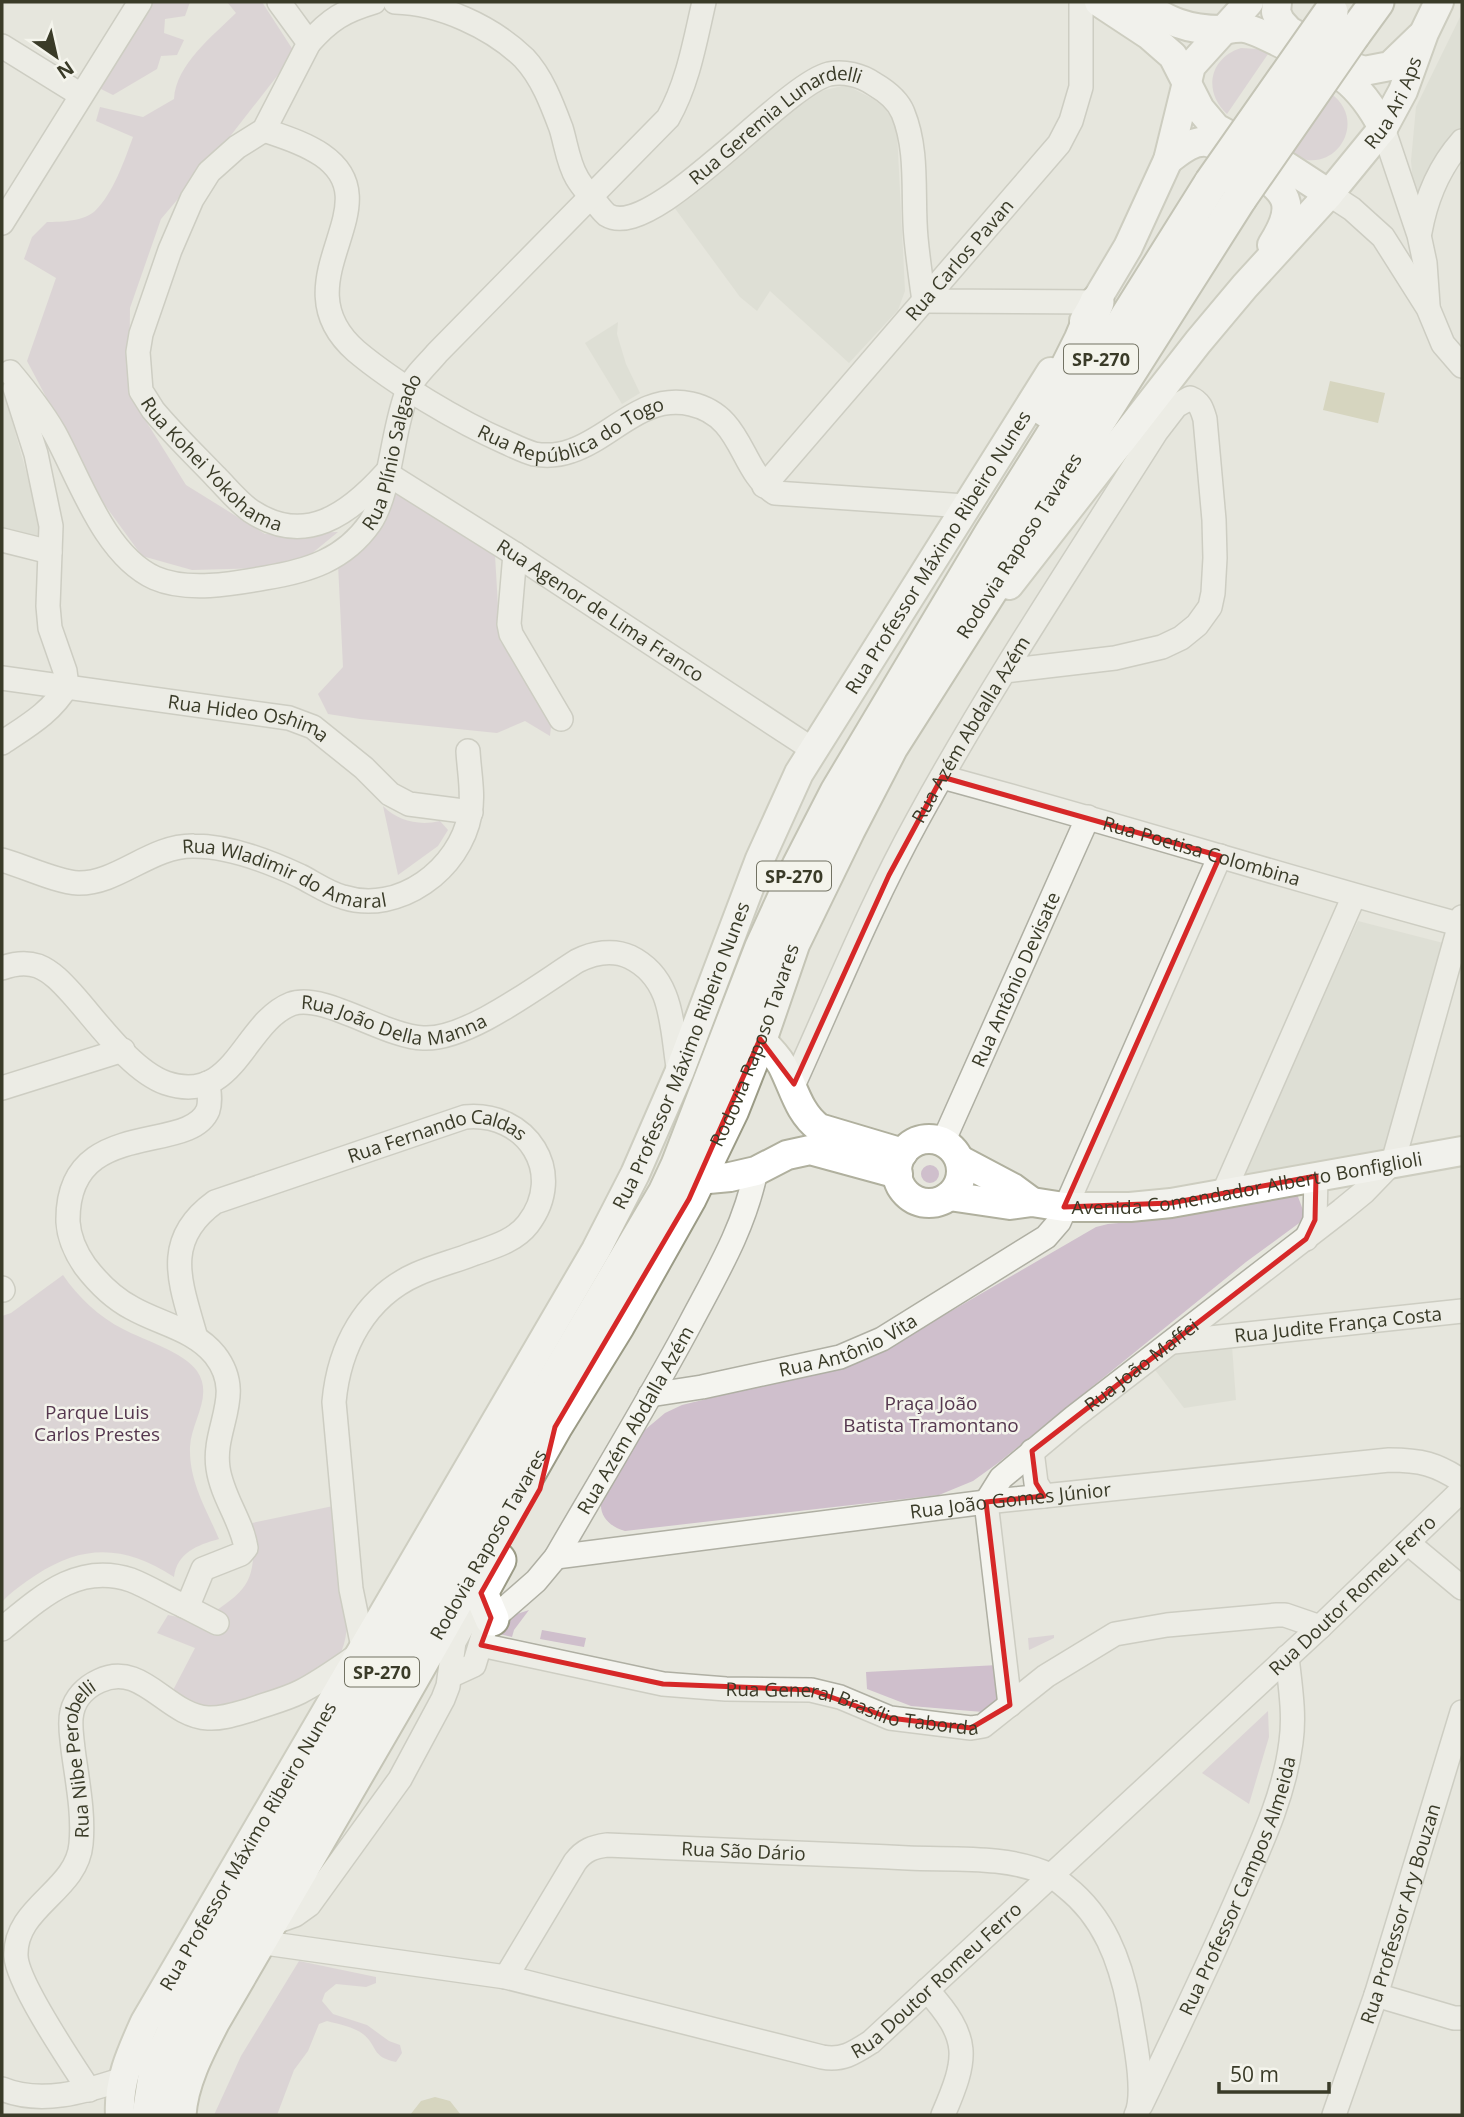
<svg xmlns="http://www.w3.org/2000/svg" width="1464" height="2117" viewBox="0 0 1464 2117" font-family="'Open Sans',sans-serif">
<rect width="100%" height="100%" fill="#e6e6dd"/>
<path fill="#d6d7cc" d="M 1462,13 L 1462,134 L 1419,204 L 1413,182 L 1411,161 L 1416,107 Z
M 846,85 L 887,106 L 897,132 L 905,291 L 898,310 L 849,363 L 770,291 L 757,311 L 740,297 L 671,203 L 809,94 Z
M 618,322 L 617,334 L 626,364 L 640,393 L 622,404 L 585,343 Z
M 2,390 L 4,392 L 41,525 L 37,538 L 2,538 Z
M 1358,921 L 1447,944 L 1386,1156 L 1238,1182 Z
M 1232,1346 L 1236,1400 L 1184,1408 L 1152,1366 L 1173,1353 Z"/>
<path fill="#cfbfcc" d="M 151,2 L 190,2 L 185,16 L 165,19 L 164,33 L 184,40 L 177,55 L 161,56 L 157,69 L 113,95 L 99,88 Z
M 227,2 L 262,2 L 295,53 L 221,148 L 161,219 L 130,308 L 129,394 L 186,485 L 265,534 L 338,532 L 305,559 L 261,568 L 192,570 L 142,556 L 99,497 L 27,361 L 56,278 L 24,259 L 32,237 L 47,222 C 62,222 84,221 95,211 C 113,194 125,159 133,137 L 96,121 L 100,107 L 143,117 L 174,99 C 176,64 213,36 236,13 Z
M 1241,48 L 1258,49 L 1268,54 L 1227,114 C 1203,92 1209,58 1241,48 Z
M 1330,93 C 1371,121 1333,181 1289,153 Z
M 393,487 L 495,555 L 500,641 L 552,718 L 550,736 L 525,721 L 497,733 L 360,719 L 328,714 L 318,694 L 343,667 L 338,564 L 379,524 L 390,508 Z
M 383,806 C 398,821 419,826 440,821 L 448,830 L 438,846 L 398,875 Z
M921 1174a9 9 0 1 1 18 0a9 9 0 1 1-18 0Z
M 1297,1194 L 1306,1218 L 1246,1262 L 998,1463 L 973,1481 L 939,1495 L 625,1531 C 610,1527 597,1515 602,1498 L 640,1434 L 665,1413 L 682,1405 L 809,1374 L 884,1350 L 1096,1227 L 1108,1224 L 1171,1218 Z
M 63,1275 C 78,1297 99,1317 123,1329 C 143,1340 184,1352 197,1371 C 214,1396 191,1421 190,1447 C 189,1482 206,1508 219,1539 C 197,1545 177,1553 174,1577 C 126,1546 85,1543 36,1575 C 24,1583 12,1591 2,1602 L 2,1316 L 11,1313 Z
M 338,1505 C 341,1542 359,1630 337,1659 C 318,1683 240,1704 209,1715 L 170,1696 L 195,1648 L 157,1633 L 168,1615 L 200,1621 C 250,1589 257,1583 252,1523 Z
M 529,1610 L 514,1630 L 512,1637 L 495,1633 L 502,1619 Z
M 542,1630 L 586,1638 L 584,1647 L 540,1639 Z
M 1054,1635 L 1054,1638 L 1029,1650 L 1028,1638 Z
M 998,1665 L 1001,1699 L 983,1712 L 911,1706 L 867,1689 L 866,1672 Z
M 1268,1711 L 1269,1737 L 1249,1804 L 1202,1773 Z
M 299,1961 L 376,1977 L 376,1983 L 366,1987 L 336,1984 L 325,1993 L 322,2001 L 333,2014 L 367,2025 L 389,2041 L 400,2045 L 402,2053 L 396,2062 C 371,2057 378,2046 363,2034 C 354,2027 338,2024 327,2021 L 319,2024 L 308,2051 L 294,2070 L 277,2115 L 214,2115 L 241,2056 Z"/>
<path fill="#c3c09b" d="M 1330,381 L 1385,393 L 1378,423 L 1323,410 Z
M 435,2097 L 450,2101 L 461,2115 L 410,2115 L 421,2101 Z"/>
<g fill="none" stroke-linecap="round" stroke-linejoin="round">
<g stroke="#afafa3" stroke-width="26">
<g id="minor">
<path id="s1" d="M 279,2 L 309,43 L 264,130 L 237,147 L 209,172 L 192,199 L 170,250 L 141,334 L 138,352 L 141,391 L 153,410 C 173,434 195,455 216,477 C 227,488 238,502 251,511 C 305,547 349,514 386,473 L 515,554 L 812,749"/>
<path id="s2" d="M 395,2 C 440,3 492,27 524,58 C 542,77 552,104 561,128 C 566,144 568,163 577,178 C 582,187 590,195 596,203 C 599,206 603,212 607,215 C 652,243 781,86 829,74 C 844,71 861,75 874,84 C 886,91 898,100 903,113 C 919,152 912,197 916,238 C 918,259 921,280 924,301 L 1097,302"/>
<path d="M 309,43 C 330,19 344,11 374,2"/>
<path d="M 2,46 L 81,95"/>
<path d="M 1383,128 L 1419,235 L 1425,263 L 1428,305"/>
<path id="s3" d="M 264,130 C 284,137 304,143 322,155 C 396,206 276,281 356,351 C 394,383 459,422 505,442 C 514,446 524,451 534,454 C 546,456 560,455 571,451 C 613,437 642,393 691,404 C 744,416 739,470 775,493 L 965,506"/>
<path d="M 1329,194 L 1352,209 L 1383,237 L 1428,308 L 1443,344 L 1462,366"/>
<path d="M 2,223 L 140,2"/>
<path d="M 1420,232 C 1426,199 1439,167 1462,141"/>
<path id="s4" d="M 10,372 C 26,391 41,410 54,432 C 79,477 104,555 155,578 C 187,592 232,584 265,578 C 308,571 344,560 370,523 C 391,492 392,428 408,390 C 413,377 428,364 437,353 L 668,118 C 688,83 695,41 704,2"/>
<path id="s5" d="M 764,486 L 1059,144 L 1071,121 L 1081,87 L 1081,2"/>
<path d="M 2,540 L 50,552"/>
<path d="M 515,554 L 509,624 L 511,634 L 561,719"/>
<path id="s6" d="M 2,678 L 289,718 L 313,727 L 364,768 L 390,794 L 409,804 L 471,812"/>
<path d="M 2,743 C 27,726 51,713 67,686 L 65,671 L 50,628 L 48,606 L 51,526 L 36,454 L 15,388"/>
<path id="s7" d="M 942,777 C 1116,824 1288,878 1462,925"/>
<path id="s8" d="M 2,860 C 24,866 57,882 78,883 C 118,884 151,845 194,846 C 230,846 268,861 300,876 C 314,883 328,893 343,897 C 399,915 460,869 470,814 C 474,795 469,771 468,751"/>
<path id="s9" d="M 2,968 C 13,964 26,962 38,966 C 53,972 64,985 74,996 C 98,1023 132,1071 166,1083 C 235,1106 243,1023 291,1004 C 323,992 385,1037 423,1038 C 466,1041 539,985 577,961 C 593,953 613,949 630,957 C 675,979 671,1028 679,1073"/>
<path d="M 2,1088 L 123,1050"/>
<path id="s10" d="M 792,1088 C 833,998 870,906 918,819 C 990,687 1075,560 1156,432 L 1176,406 L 1190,398 C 1200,402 1202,409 1205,419 L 1214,520 L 1215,558 L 1213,593 L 1210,607 L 1197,625 L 1181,638 L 1162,647 L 1115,658 L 1005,671"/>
<path id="s11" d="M 943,1142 L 1088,817"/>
<path d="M 1223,1194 L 1354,896"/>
<path d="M 1306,1239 L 1315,1220 L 1316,1176"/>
<path d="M 2,1288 L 3,1290"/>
<path id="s12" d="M 196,1338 C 181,1284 161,1241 215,1202 L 465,1117 C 527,1111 567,1173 528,1224 C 515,1241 493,1247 473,1254 C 455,1261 435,1266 417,1274 C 365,1297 339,1347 334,1402 L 351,1589 L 363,1647"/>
<path id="s13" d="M 1173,1342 L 1462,1311"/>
<path id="s14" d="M 650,1395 L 702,1387 L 840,1357 L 882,1339 L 1046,1237 L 1059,1222 L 1220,856"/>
<path d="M 1032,1451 L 1036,1483 L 1044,1496"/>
<path d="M 1408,1543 L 1462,1588"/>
<path id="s15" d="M 556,1557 L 986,1502 L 1389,1460 C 1421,1460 1436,1464 1462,1481"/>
<path d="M 184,1606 L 217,1623"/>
<path d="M 2,1629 C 41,1597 78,1562 131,1580 C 149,1587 166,1598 184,1606 L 191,1598 L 203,1569 L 241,1554 L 246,1548 C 242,1521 222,1497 218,1468 C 212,1427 246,1395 215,1355 C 194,1329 160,1324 132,1308 C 113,1298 98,1283 85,1266 C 76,1253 69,1238 68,1222 C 66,1115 189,1156 208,1110 C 211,1101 209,1092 208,1083"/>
<path id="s16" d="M 481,1645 L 663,1684 L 726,1689 L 811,1690 L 840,1697 L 890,1718 L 971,1728 L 983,1726 L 1046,1676 L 1115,1634 L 1167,1625 L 1277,1615 L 1285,1615 L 1320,1627"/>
<path id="s17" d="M 450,1676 L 474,1665 L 485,1629 L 489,1622 L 536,1581 L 556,1557 C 601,1479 649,1401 691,1322 C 718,1271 744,1228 756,1171"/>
<path id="s18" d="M 1010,1705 L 986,1502 L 1001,1478 L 1074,1417 L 1342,1210 L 1364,1192 L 1393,1162 L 1462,917"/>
<path d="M 267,1925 L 295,1915 L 309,1905 L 400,1779 L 443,1699 L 448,1686 L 454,1642 L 481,1593"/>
<path id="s19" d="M 258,1942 L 506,1977 L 822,2057 C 842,2061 854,2053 871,2042 L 1320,1627 L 1462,1490"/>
<path id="s20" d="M 506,1977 L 575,1862 C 584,1850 593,1847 607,1845 C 708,1850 808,1853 908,1858 C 953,1860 1008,1855 1050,1875 C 1056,1878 1061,1883 1066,1887 C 1104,1917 1120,1960 1129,2006 C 1133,2032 1147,2092 1136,2115"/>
<path d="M 927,1990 C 971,2039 968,2057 943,2115"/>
<path d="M 1376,1995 L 1454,2018 L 1462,2018"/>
<path d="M 2,2089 C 41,2105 84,2092 123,2079"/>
<path id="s21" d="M 89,2090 C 72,2064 17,1983 16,1956 C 14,1907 77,1891 81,1844 C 84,1813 77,1780 73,1749 C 72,1737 69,1724 72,1712 C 75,1698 86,1687 99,1681 C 142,1660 167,1716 208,1718 C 222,1719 236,1714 250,1710 C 266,1704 284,1700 300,1692 C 320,1682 339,1668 358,1655"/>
<path id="s22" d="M 1141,2105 C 1176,2032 1212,1958 1244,1883 C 1264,1838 1285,1791 1291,1742 C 1295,1714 1290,1685 1287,1657"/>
<path id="s23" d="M 1334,2115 L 1376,1995 L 1462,1712"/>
</g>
</g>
<g stroke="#b0b09e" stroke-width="32">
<g id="major">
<path d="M 1099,2 L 1149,35 L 1173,56 L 1200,109 L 1216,128 L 1286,166 L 1329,194"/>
<path d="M 1138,2 C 1168,21 1186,30 1222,30 C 1229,29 1237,27 1244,28 C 1257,29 1332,69 1344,78 C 1361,91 1373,109 1383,128"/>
<path d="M 1277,2 L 1276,12 L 1280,21 L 1289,31 L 1350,66 L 1364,71 L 1390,66 L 1420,37"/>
<path d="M 1168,160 C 1179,152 1192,140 1207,142 C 1221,144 1234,156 1245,163 C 1284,191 1301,199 1272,245"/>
<path d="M 1084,321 L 1128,247 L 1168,160 L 1191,66 L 1249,2"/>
<path id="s24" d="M 1009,585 L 1198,342 L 1245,286 L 1329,194 L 1383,128 L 1403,91 L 1424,33 L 1439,2"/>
<path d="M 760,1039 C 768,1047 776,1055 782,1065 C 794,1088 798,1112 819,1128 L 903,1153"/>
<circle cx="929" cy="1171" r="32"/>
<path d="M 960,1160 L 1013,1188 L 1032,1202"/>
<path d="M 698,1180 L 730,1177 L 756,1171 L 787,1155 L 810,1150 L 898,1174"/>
<path id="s25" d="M 949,1196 L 1010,1205 L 1032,1202 L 1064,1207 L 1130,1207 L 1171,1203 L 1462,1151"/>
<path id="s26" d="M 120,2115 C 118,2081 131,2053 145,2022 L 596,1250 L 635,1174 L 679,1073 L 760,859 L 799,773 L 1051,372"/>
</g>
</g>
<g stroke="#9b9b86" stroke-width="37">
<g id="highway">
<path d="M 1353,35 L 1377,2"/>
<path d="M 1046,410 L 1081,340 L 1097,302"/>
<path d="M 492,1619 L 481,1593 L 499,1560"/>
<path d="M 149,2115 L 156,2070 L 186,2005 L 665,1193 L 678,1165 L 762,947 L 799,866 L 837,792 L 991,534 L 1211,183"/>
<path id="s27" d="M 179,2115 C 181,2082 198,2050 213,2021 L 398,1703 L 555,1427 L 618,1325 L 689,1199 L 732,1110 L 760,1039 L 793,943 L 848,830 L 891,747 L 1240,198"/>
</g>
</g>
<use href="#minor" stroke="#f4f4ef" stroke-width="23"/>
<use href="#major" stroke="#fff" stroke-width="28"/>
<use href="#highway" stroke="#fff" stroke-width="33"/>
<g stroke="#9b9b86" stroke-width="37" stroke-linecap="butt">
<path id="highway-bridge" d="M 1211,183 L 1331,12
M 1240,198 L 1353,35"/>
</g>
<use href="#highway-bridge" stroke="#fff" stroke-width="33"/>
</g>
<path d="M0 0H1464V2117H0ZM 942,777 L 1220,856 L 1064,1207 L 1171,1203 L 1316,1176 L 1315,1220 L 1306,1239 L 1032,1451 L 1036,1483 L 1044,1496 L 986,1502 L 1010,1705 L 971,1728 L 890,1718 L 811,1690 L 663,1684 L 481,1645 L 491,1618 L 481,1593 L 540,1489 L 555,1427 L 689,1199 L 760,1039 L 794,1084 L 889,875 Z" fill="#e6e6dd" fill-opacity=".55" fill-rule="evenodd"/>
<path fill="none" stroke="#d62828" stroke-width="5" stroke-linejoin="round" d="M 942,777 L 1220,856 L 1064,1207 L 1171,1203 L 1316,1176 L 1315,1220 L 1306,1239 L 1032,1451 L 1036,1483 L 1044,1496 L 986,1502 L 1010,1705 L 971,1728 L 890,1718 L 811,1690 L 663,1684 L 481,1645 L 491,1618 L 481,1593 L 540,1489 L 555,1427 L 689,1199 L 760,1039 L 794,1084 L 889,875 Z"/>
<g text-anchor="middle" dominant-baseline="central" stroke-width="5" stroke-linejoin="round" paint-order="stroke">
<g fill="#f4f4ec" stroke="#727263" stroke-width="2">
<rect x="1064" y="344.5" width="74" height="29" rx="5"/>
<rect x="757" y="861.5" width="74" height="29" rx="5"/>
<rect x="345" y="1657.5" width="74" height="29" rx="5"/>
</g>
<g font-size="18" font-weight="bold" fill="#3a3b28">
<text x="1101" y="359">SP-270</text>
<text x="794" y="876">SP-270</text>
<text x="382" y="1672">SP-270</text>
</g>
<g font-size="19" fill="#3a3b28" stroke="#f4f4ec">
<text stroke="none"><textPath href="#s24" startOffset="618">Rua Ari Aps</textPath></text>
<text stroke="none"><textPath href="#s2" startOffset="523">Rua Geremia Lunardelli</textPath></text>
<text stroke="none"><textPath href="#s5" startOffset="299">Rua Carlos Pavan</textPath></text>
<text stroke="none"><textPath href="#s3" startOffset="527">Rua República do Togo</textPath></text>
<text stroke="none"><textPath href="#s4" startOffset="564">Rua Plínio Salgado</textPath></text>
<text stroke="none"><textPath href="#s1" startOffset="555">Rua Kohei Yokohama</textPath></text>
<text stroke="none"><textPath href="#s27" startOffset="1785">Rodovia Raposo Tavares</textPath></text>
<text stroke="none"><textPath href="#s26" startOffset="1771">Rua Professor Máximo Ribeiro Nunes</textPath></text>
<text stroke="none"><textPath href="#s1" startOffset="1026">Rua Agenor de Lima Franco</textPath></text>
<text stroke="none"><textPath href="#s6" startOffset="250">Rua Hideo Oshima</textPath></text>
<text stroke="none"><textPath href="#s10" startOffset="401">Rua Azém Abdalla Azém</textPath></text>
<text stroke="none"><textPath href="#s7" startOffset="270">Rua Poetisa Colombina</textPath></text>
<text stroke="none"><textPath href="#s8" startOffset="298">Rua Wladimir do Amaral</textPath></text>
<text stroke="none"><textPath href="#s11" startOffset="178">Rua Antônio Devisate</textPath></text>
<text stroke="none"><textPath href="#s9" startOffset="478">Rua João Della Manna</textPath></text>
<text stroke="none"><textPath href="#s27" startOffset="1218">Rodovia Raposo Tavares</textPath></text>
<text stroke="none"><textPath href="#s26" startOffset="1204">Rua Professor Máximo Ribeiro Nunes</textPath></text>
<text stroke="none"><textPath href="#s12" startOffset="385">Rua Fernando Caldas</textPath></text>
<text stroke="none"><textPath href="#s25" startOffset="301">Avenida Comendador Alberto Bonfiglioli</textPath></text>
<text stroke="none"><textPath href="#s13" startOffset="166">Rua Judite França Costa</textPath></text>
<text stroke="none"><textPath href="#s14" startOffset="205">Rua Antônio Vita</textPath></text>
<text stroke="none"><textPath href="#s18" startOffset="413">Rua João Maffei</textPath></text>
<text stroke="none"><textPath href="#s17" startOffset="324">Rua Azém Abdalla Azém</textPath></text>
<text stroke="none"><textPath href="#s15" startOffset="458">Rua João Gomes Júnior</textPath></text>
<text stroke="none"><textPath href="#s27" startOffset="651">Rodovia Raposo Tavares</textPath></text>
<text stroke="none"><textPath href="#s19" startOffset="1286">Rua Doutor Romeu Ferro</textPath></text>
<text stroke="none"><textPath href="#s16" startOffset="378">Rua General Brasílio Taborda</textPath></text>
<text stroke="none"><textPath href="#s21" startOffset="374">Rua Nibe Perobelli</textPath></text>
<text stroke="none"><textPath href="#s26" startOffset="301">Rua Professor Máximo Ribeiro Nunes</textPath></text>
<text stroke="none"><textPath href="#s20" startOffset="308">Rua São Dário</textPath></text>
<text stroke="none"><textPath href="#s22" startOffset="240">Rua Professor Campos Almeida</textPath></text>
<text stroke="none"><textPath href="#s23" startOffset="212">Rua Professor Ary Bouzan</textPath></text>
<text stroke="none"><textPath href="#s19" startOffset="719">Rua Doutor Romeu Ferro</textPath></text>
</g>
<g font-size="19" fill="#55374f" stroke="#f4f4ec">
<text x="931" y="1403">Praça João<tspan x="931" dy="22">Batista Tramontano</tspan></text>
<text x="97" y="1412">Parque Luis<tspan x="97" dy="22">Carlos Prestes</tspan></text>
</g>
</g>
<rect width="1464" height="2117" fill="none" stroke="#3a3b28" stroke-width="7"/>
<g transform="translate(56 56) rotate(146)" stroke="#f4f4ec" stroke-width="5" paint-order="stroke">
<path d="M0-5L12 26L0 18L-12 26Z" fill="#3a3b28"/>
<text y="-10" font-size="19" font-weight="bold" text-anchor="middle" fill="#3a3b28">N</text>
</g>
<path d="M1219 2082v10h110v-10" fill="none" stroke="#3a3b28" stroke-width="3.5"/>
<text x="1230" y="2082" font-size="21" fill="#3a3b28" stroke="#f4f4ec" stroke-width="5" paint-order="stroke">50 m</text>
</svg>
